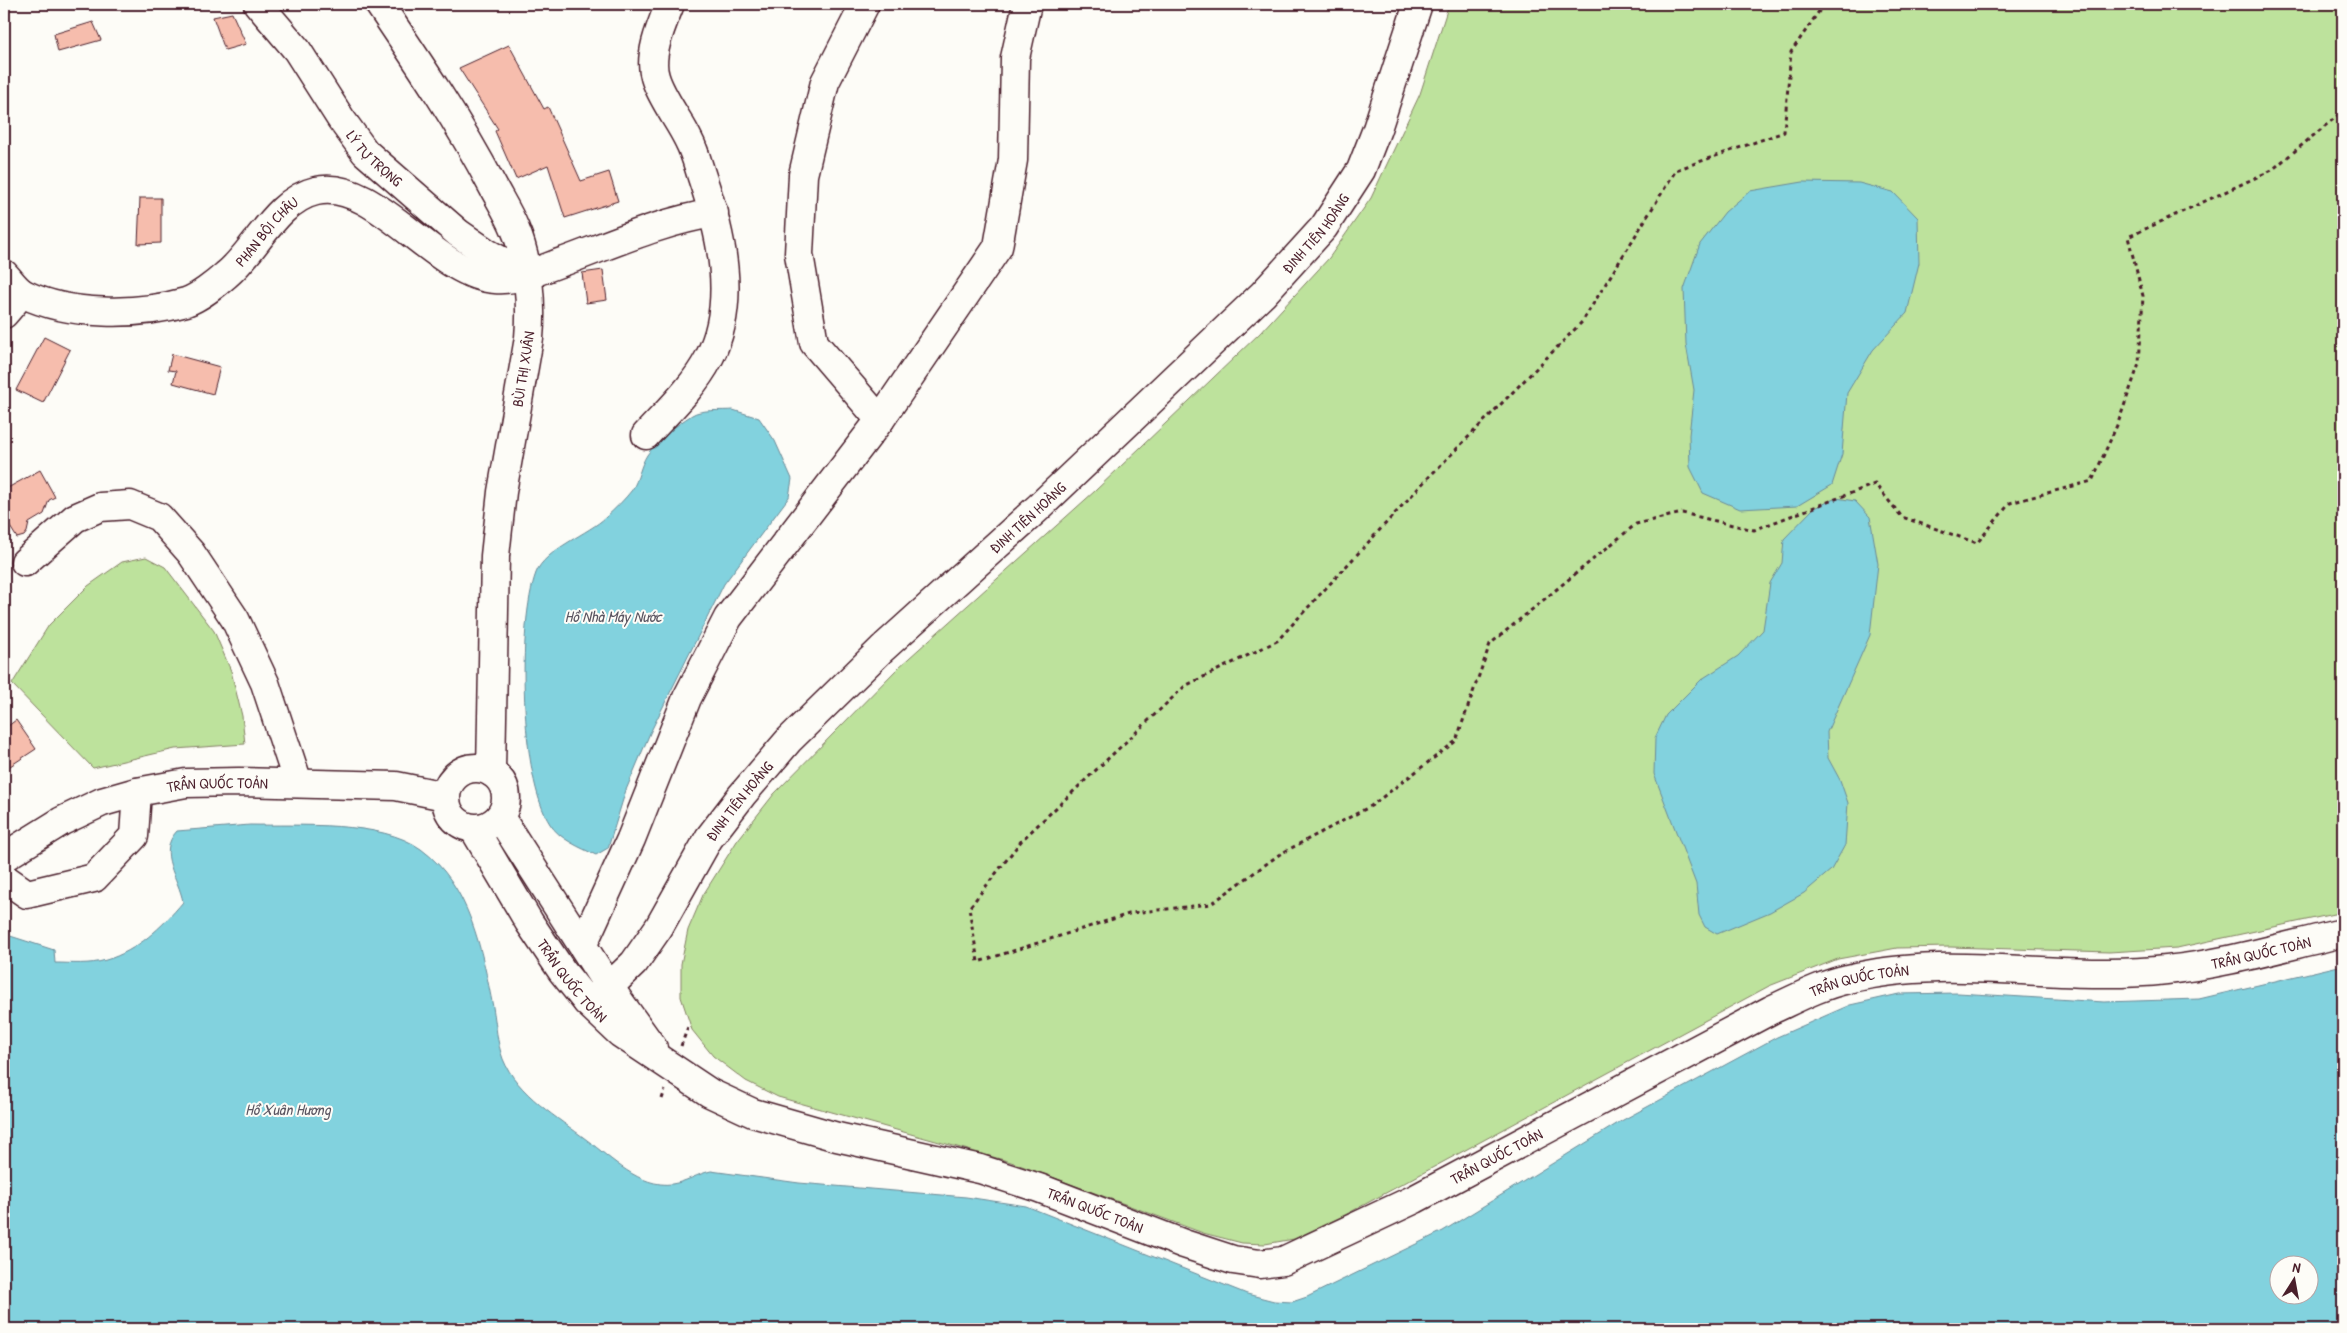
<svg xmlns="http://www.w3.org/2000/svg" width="2347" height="1333" viewBox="0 0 2347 1333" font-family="'Patrick Hand',sans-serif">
<rect width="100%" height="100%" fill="#fdfcf7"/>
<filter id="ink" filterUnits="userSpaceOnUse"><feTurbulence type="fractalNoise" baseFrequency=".02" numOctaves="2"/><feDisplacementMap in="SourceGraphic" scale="10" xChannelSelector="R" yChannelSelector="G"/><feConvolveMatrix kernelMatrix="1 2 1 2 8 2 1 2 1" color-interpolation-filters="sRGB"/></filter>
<g filter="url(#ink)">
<path fill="#bde29c" stroke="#848064" d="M 1449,4 L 2343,4 L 2343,912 L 2177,948 L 2109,952 L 1950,947 L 1897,948 L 1838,959 L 1769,986 L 1345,1215 L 1294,1239 L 1265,1244 L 1242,1243 L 1203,1233 L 1011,1162 L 778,1097 L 746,1081 L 713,1056 L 692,1030 L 681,997 L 681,964 L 688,930 L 703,895 L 737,841 L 774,794 L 899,667 L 1095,491 L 1260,333 L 1329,258 L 1371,198 L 1420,94 Z
M 146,557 L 165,567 L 214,631 L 231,671 L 242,716 L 245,744 L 175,749 L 93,768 L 12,684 L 49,625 L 88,586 L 122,562 Z"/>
<path fill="#82d2de" stroke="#6c8a96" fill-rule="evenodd" d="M 1803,182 L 1859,183 L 1893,192 L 1918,218 L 1919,263 L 1907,313 L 1873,350 L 1847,393 L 1842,454 L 1832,485 L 1797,506 L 1740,509 L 1703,493 L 1690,467 L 1689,435 L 1694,390 L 1686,344 L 1684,289 L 1700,244 L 1725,212 L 1750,191 Z
M 733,410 L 759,418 L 775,441 L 792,479 L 789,497 L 724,584 L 650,733 L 626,790 L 608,848 L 596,855 C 581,848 559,839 550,824 C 520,778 517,624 536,573 C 544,550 590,533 606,517 C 615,509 625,499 632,490 C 639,479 640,466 647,455 C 657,440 676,425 692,415 C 701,409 722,411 733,410 Z
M 1836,498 L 1855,501 L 1870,517 L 1878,564 L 1870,635 L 1827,732 L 1828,758 L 1840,780 L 1848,803 L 1845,845 L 1831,870 L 1804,893 L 1770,912 L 1717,934 L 1705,927 L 1699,915 L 1696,884 L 1654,774 L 1655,738 L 1666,715 L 1702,679 L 1738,656 L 1763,630 L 1770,583 L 1782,563 L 1784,539 L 1813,509 Z
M 250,825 C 298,826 381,820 421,849 C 470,885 482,951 493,1007 C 496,1024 497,1043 503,1059 C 517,1094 558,1118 587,1140 C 611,1158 640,1188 672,1184 C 686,1182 697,1174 711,1171 L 799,1183 L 966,1197 L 1026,1206 L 1247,1294 L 1274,1301 L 1292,1302 L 1307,1297 L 1443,1231 L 1623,1120 L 1777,1037 L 1850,1005 L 1899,994 L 1958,993 L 2104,1002 L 2199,999 L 2343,965 L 2343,1329 L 4,1329 L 4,934 L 54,950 L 55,963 C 71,963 90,965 106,960 C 137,951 162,927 183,902 C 179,878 156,853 177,831 ZM 2280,1266 L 2310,1266 L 2310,1296 L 2280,1296 Z"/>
<path fill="#f6bdad" stroke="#4a1f2b" d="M 232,13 L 246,44 L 225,50 L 213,17 Z
M 93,22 L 101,40 L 58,52 L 54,34 Z
M 509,45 L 544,109 L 548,107 L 581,181 L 609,172 L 618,201 L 565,218 L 548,165 L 516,179 L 495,131 L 498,129 L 459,68 Z
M 140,198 L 161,198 L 161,243 L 138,244 Z
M 603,270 L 607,300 L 586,303 L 582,273 Z
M 44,337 L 70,350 L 43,403 L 16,390 Z
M 172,354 L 220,367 L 213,394 L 173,383 L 176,371 L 168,370 Z
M 40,470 L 55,497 L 49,500 L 44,514 L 29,523 L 27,532 L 24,536 L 17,538 L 4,517 L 4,490 Z
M 16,720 L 36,749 L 4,770 L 4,729 Z"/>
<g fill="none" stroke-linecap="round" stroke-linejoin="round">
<g stroke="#4a1f2b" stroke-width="31">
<g id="minor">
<path id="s1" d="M 258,4 L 297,50 L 341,119 L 365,152 L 458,233 L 487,253 L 527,275"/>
<path d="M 379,4 C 419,63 459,122 492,185 C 500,200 509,214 515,229 C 529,261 532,305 529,338 L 502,492 L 495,556 L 491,772"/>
<path d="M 865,4 L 825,82 L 803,175 L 799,254 L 814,343 L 880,420"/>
<path id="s2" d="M 4,274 C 10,280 16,290 24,294 C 69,316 137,316 186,302 C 198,298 216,284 226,275 C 255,252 276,200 316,191 C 375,177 436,276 495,279 C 519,281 544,268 565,261 C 614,243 663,221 714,213"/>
<path d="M 4,314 L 22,293"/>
<path d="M 646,435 C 668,411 694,387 709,358 C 738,302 721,233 702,177 C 698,165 695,152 689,141 C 680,121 661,98 655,77 C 648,55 662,24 670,4"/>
<path d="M 25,562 L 75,518 L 100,507 L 130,505 L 159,517 L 191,553 L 235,619 L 265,683 L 298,783"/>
<path d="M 4,878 L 27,894 L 94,878 L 134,836 L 137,792"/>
<path d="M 583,944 L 631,839 L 687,698 L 728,618 L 880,420 L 998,247 L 1013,160 L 1015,58 L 1027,4"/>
</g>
</g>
<g stroke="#4a1f2b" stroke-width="31">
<g id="major">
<circle cx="476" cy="798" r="30"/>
<path d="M 500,817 L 609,987 L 653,1048"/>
<path id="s3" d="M 474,829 L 529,922 L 562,971 L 587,1002 L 620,1033 L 710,1093 L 753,1113 L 837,1137 L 980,1169 L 1039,1188 L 1184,1244 L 1233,1260 L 1260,1264 L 1283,1261 L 1415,1199 L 1771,1010 C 1797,998 1821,985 1848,979 C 1950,953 2062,982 2166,970 C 2225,964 2285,946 2343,933"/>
<path id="s4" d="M 4,857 L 62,821 L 102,802 L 137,792 L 186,783 L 239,782 L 396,786 L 445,796"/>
<path id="s5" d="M 587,1002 L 609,987 L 634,963 L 659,927 L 709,838 L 742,795 L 789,740 L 882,649 L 1039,507 L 1263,294 L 1324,227 L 1361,170 L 1377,129 L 1418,4"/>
</g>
</g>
<path stroke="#4a1f2b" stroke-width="3" stroke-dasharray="4 4" stroke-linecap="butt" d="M 1824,4 L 1791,52 L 1784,132 L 1676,170 L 1582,322 L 1425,481 L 1277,641 L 1185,686 L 1022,840 L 969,908 L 978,962 L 1132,913 L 1211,904 L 1280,854 L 1371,806 L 1456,741 L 1490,644 L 1636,524 L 1682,513 L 1754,530 L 1875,484 L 1902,517 L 1977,543 L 2010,503 L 2092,481 L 2118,423 L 2139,364 L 2143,296 L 2128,237 L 2272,170 L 2343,111
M 681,1046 L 689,1024
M 662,1099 L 665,1090"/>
<use href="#minor" stroke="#fdfcf7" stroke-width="28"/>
<use href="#major" stroke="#fdfcf7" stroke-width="28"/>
</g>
</g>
<g text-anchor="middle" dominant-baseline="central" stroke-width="4" stroke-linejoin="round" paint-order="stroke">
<g font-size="15" fill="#4a1f2b" stroke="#fdfcf7">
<text stroke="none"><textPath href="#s1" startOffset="194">LÝ TỰ TRỌNG</textPath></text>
<text stroke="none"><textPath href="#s2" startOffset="302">PHAN BỘI CHÂU</textPath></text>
<text stroke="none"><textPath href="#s5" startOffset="1065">ĐINH TIÊN HOÀNG</textPath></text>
<text transform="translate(523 369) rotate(-81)">BÙI THỊ XUÂN</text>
<text stroke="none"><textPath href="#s5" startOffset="660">ĐINH TIÊN HOÀNG</textPath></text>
<text stroke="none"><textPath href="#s4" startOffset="230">TRẦN QUỐC TOẢN</textPath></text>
<text stroke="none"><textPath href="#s5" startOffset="255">ĐINH TIÊN HOÀNG</textPath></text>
<text stroke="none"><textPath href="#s3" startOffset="2009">TRẦN QUỐC TOẢN</textPath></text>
<text stroke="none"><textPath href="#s3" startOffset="181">TRẦN QUỐC TOẢN</textPath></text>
<text stroke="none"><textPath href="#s3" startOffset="1604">TRẦN QUỐC TOẢN</textPath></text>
<text stroke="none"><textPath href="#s3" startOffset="1199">TRẦN QUỐC TOẢN</textPath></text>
<text stroke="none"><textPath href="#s3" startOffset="764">TRẦN QUỐC TOẢN</textPath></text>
</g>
<g font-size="16" font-style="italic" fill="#5b5561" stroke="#fdfcf7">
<text x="613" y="616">Hồ Nhà Máy Nước</text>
<text x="288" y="1109">Hồ Xuân Hương</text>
</g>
</g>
<rect width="2347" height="1333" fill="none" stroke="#fdfcf7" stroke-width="20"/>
<rect x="10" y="10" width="2327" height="1313" fill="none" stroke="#4a1f2b" stroke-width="2" filter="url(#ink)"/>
<g transform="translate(2294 1280) rotate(11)"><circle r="24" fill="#fdfcf7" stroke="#b5a4a5"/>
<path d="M0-4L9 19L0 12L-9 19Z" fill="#4a1f2b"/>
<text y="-8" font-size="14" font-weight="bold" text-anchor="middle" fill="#4a1f2b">N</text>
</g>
</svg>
